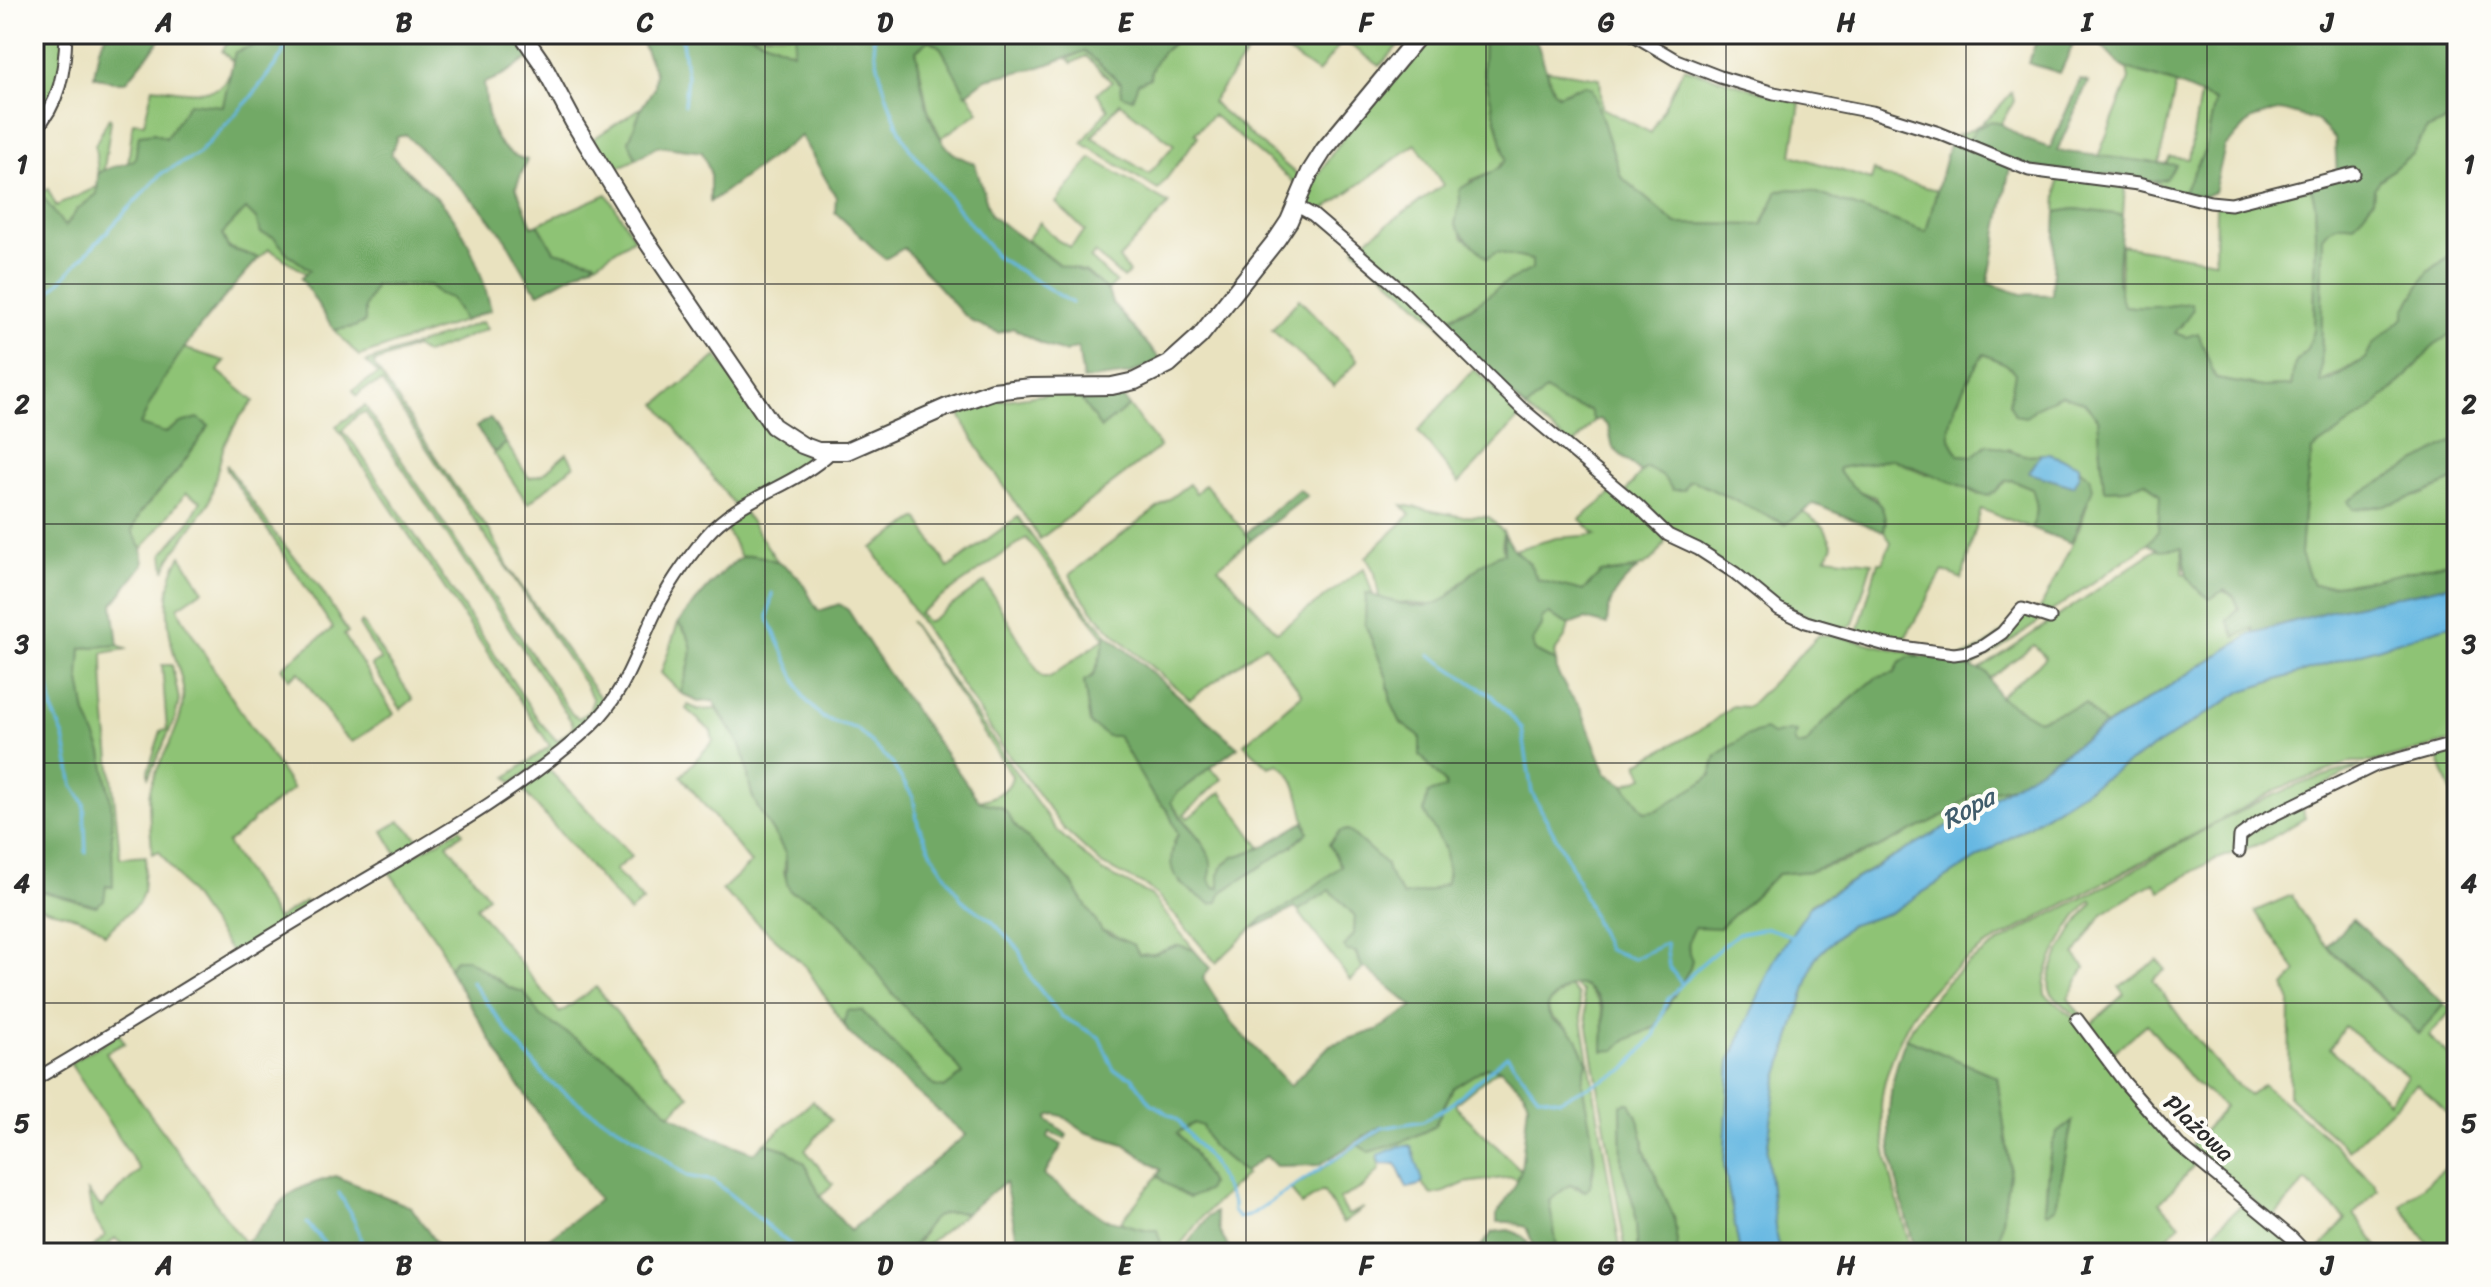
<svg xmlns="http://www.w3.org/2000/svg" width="2491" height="1287" viewBox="0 0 2491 1287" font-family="Sriracha,sans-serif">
<rect width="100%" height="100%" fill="#fdfcf7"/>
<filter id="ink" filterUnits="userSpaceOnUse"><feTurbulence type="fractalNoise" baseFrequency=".0125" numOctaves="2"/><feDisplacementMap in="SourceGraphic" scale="16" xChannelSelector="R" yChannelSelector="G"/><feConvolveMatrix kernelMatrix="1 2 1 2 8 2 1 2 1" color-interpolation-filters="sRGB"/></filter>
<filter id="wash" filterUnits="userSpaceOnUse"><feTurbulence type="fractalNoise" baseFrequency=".006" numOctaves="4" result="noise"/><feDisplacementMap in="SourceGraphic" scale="32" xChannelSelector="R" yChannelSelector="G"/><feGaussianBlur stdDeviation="1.8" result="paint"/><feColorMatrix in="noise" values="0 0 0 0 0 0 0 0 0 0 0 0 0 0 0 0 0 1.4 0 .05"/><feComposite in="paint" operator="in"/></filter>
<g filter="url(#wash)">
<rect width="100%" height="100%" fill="#e9e2bf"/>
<path fill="#8ec375" stroke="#5c7750" stroke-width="2" fill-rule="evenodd" d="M 34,34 L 66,34 L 65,70 L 34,131 Z
M 232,34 L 252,34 L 255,45 L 235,53 L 223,106 L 128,164 L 133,122 L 144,123 L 153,87 C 170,89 210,97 222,85 C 228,80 231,71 234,63 L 222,51 Z
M 749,34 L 796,34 L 794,52 Z
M 1184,34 L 1251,34 L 1257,39 L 1212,102 L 1303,180 L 1297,185 L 1213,115 L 1195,133 L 1198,136 L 1158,190 L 1082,143 L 1108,109 L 1097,93 L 1112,82 L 1086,56 L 1072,63 L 1068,59 L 1085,50 L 1121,84 L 1138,83 L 1163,52 ZM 1120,103 L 1174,145 L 1149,174 L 1092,137 Z
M 1285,34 L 1408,34 L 1380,66 L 1343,40 L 1318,73 L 1276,44 Z
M 1430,34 L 1482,34 L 1484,39 L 1483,68 L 1506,159 L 1495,172 L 1471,180 L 1462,237 L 1471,242 L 1487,258 L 1497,252 L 1532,260 L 1532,270 C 1501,289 1471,308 1438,323 L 1354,248 L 1443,185 L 1416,144 L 1319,213 L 1314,211 L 1306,201 C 1332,136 1390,90 1430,34 Z
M 930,40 L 941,48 L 979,112 L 941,138 L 928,110 L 916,50 Z
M 1684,68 L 1800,103 L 1792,155 L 1871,180 L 1874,170 L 1882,176 L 1937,190 L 1926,232 L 1811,191 L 1791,189 L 1769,208 L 1762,225 L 1676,224 L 1621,177 L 1592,89 L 1575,88 L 1558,95 L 1553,90 L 1547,70 L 1600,78 L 1602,108 L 1651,133 Z
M 2127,69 L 2176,84 L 2159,164 L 2098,157 L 2129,79 Z
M 2012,92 L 2014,101 L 2001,124 L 1991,121 L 1967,142 L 1957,135 C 1981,129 1997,110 2012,92 Z
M 2200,95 L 2215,101 L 2205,150 L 2183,193 L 2153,182 L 2166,179 L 2175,165 L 2166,164 L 2170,157 L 2189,159 Z
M 642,107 L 629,141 L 636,159 L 610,172 L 593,139 Z
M 2452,117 L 2457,117 L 2457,250 L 2428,272 L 2406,308 L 2404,318 L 2375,343 L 2365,359 L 2321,383 L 2323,237 C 2334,221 2357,212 2373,200 L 2374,188 L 2380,180 L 2413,153 L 2426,130 Z
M 109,118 L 111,120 L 104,169 L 98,174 L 95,145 Z
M 1091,158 L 1169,204 L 1119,258 L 1129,273 L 1123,278 L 1095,253 L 1090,258 L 1116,283 L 1108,291 L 1086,272 L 1060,265 L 1027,240 L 1040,222 L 1057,240 L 1070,247 L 1085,231 L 1056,203 Z
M 2058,177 L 2125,186 L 2123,215 L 2075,209 L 2056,212 Z
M 99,186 L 97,194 L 78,209 L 64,227 L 40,193 L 48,189 L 56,206 Z
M 2311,188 L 2315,203 L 2316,232 L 2314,331 L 2307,349 L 2295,364 L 2291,386 L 2263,387 L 2216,379 L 2203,346 L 2174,333 L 2183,324 L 2173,305 L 2150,309 L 2125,306 L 2120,298 L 2121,245 L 2215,261 L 2216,206 Z
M 607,194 L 634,238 L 593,265 L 594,261 L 554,251 L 538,224 Z
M 245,208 L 256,219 L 261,233 L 274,237 L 288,254 L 311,271 L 307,274 L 269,249 L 259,258 L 228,247 L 222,234 Z
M 413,284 L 430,285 L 439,294 L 451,298 L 464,321 L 359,356 L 334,330 L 354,327 L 374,285 Z
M 1299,299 L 1358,360 L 1334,386 L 1272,330 Z
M 482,322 L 487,329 L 426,354 L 415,347 L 373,363 L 455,486 L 491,533 L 510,570 L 605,705 L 571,741 L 512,783 L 507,777 L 550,746 L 336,426 L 365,406 L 572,714 L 579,718 L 589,711 L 593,700 L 586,686 L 382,382 L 362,390 L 357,396 L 353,390 L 378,374 L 366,362 ZM 365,412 L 573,724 L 572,729 L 557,741 L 540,722 L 354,444 L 342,431 L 357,415 Z
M 2457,331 L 2457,439 L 2354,497 L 2353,509 L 2418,496 L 2457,479 L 2457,560 C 2417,569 2352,589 2312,585 L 2301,554 L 2305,500 L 2312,450 L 2370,410 L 2407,376 L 2435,344 Z
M 183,348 L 225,361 L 218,371 L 254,401 L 239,418 L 224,445 L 209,503 L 170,558 L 165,571 L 163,553 L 189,522 L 201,501 L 186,493 L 142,549 L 131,531 L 140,513 L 178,470 L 209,426 L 181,423 L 165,433 L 139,426 L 151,400 Z
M 1984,354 L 2006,364 L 2016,373 L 2009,403 L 2026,417 L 2037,407 L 2061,395 L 2084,402 L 2098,418 L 2104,490 L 2126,489 L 2146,482 L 2161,496 L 2158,531 L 2148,544 L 2049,613 L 2040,609 C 2053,581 2097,505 2090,477 L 2080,470 L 2079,465 L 2049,454 L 2024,455 L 2009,449 L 1973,456 L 1958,455 C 1956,450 1951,443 1950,437 C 1946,414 1971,373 1984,354 Z
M 717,356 L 760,419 L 775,437 L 812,459 L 790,478 L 734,505 L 657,404 Z
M 1474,369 L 1523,414 L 1459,483 L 1418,431 Z
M 1546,389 L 1563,403 L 1590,410 L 1594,421 L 1573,446 L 1526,409 Z
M 1047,394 L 1077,394 L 1101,428 L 1129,406 L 1160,447 L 1040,539 L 977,446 L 960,415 L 985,403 Z
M 506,443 L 529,478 L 543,474 L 567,453 L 574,465 L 528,504 L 491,449 L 497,452 Z
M 1893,459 L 1923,473 L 1943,477 L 1979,495 L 1997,491 L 2005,481 L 2012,480 L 2032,488 C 2037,503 2040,513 2031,528 L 1981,509 L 1962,579 L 1943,571 L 1901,645 L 1858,632 L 1878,562 L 1883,562 L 1891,542 L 1884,532 L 1886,520 L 1875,497 L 1855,489 L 1838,472 L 1839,468 Z
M 226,464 L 278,538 L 317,583 L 348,632 L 344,635 L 394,714 L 352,742 L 342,734 L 299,672 L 289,679 L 282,667 L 333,628 L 227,470 Z
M 1646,467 L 1662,476 L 1673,490 L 1692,480 L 1785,524 L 1803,512 L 1824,527 L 1833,546 L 1826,557 L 1872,562 L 1853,624 L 1848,628 L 1830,627 L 1778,602 L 1667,532 L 1626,491 Z
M 1189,484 L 1196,493 L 1205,484 L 1251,540 L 1218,567 L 1277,632 L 1364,568 L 1373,595 L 1367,593 L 1365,624 L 1387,678 L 1391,702 L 1401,723 L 1420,737 L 1420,755 L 1445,783 L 1446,787 L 1425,812 C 1438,835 1452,855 1446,883 L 1427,892 L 1403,896 L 1388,872 L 1385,863 L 1348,830 L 1339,832 L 1329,844 L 1342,866 L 1288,907 L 1263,918 L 1216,963 L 1158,896 L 1146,886 L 1103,865 L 1064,829 L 1000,743 L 872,548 L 918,518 L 948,568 L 1018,517 L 1080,603 L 1106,633 C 1105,646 1098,664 1093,676 L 1084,681 L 1090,724 L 1118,736 L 1151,793 L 1168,811 L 1178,834 L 1173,843 L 1181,884 L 1211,904 L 1222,892 L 1292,846 L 1307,827 C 1299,805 1301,777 1278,764 L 1269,767 L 1244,744 L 1302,694 L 1265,645 L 1190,699 C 1154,668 1086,618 1070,574 ZM 1026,538 L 1105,638 L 1050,677 L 1043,677 L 1039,673 L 985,582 L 927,623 L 919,613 Z
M 1616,490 L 1662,534 L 1665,542 C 1652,572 1629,569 1601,573 L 1583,591 L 1538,580 L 1529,563 L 1514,550 L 1556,538 L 1596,535 L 1580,519 Z
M 1402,505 L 1459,516 L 1489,517 L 1504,533 L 1502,545 L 1504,553 L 1462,582 L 1445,600 L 1432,605 L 1391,602 L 1379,597 L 1375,573 L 1366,557 L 1410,515 Z
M 744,512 L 778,562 L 752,555 L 741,557 L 724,525 Z
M 2171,548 L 2182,548 L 2183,573 L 2234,596 L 2239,608 L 2235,637 L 2254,628 L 2253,633 L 2105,726 L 2085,704 L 2038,720 L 1999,697 L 2046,658 L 2034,645 L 1990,678 L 1986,672 L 1979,670 L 2157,549 Z
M 181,556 L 203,590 L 178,607 L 181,615 L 226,689 L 293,789 L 252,820 L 253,822 L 227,843 L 277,919 L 305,901 L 310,907 L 232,953 L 159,851 L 152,854 C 152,836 146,802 151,786 C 161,752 186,726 183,688 C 181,672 173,656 171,640 C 166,614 165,578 181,556 Z
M 2025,613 L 2045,618 L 1972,667 L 1948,660 C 1981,656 2000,634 2025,613 Z
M 1549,614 L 1569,625 L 1566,636 L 1554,653 L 1556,662 L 1535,651 L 1532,642 L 1542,626 L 1542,618 Z
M 910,621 L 1057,831 L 1102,871 L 1151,895 L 1194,950 L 1179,945 L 1154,954 L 1139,955 L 1112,933 L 1102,931 L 1071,882 L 1014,825 C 1001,799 999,809 979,801 C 992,798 1010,791 1012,776 Z
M 362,622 L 413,699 L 401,709 L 371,665 L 381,660 L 359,625 Z
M 678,623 C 703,648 687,665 681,693 L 661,673 Z
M 2446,626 L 2457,626 L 2457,740 L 2373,762 L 2352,762 L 2278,789 L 1982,948 C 1959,965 1930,986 1915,1011 C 1900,1035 1881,1080 1881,1109 C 1883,1158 1899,1206 1912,1253 L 1780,1253 L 1776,1237 L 1767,1152 L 1776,1084 L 1815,958 L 1848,926 L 1890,913 L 2243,691 Z
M 1819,635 L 1832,635 L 1919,655 C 1906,657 1901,661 1895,673 L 1876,678 L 1822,724 L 1806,744 L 1797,747 L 1789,731 L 1716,756 L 1711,775 L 1703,782 L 1657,811 L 1645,812 L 1624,785 L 1644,777 L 1638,763 L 1707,726 L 1732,706 L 1748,707 Z
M 118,645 L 126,649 L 103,653 C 103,721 115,790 120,858 L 146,856 L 143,892 L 139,903 L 105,934 C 89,915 56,914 34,905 L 34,872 L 41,891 L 96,906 L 106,886 L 112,887 L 102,752 L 86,715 L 79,675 L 81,648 Z
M 162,665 L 172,665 L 179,700 L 175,719 L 148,778 L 148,771 L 161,731 L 167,730 Z
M 688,705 L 699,710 L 717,709 L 739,743 L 746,761 L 752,796 L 786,854 L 784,873 L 791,892 C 833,899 866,958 890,990 C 913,1019 941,1044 963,1074 L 944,1088 L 934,1086 L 844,1022 L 848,1032 L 806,967 L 722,890 L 751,863 L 681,776 L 713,741 L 711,731 L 686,709 Z
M 2457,747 L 2457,807 L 2436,752 Z
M 2361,766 L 2250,823 L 2237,852 L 2212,861 L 2160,891 L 2154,882 L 2102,914 L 2075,955 L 2085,967 L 2068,998 L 2080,1014 L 2078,1018 C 2071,1009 2056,1001 2051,992 C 2041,973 2080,916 2093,903 L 2092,900 C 2073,914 2040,971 2045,994 L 2073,1017 L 2195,1164 L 2160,1203 L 2180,1224 L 2156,1250 L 2158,1253 L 1997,1253 L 2010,1167 L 1997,1077 L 1906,1038 C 1920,1012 1936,991 1959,971 C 1997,939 2057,912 2101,888 C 2184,843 2268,786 2361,766 ZM 2072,1122 L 2056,1207 L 2048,1213 L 2045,1210 C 2048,1178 2043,1141 2072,1122 Z
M 1210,768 L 1222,779 L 1184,814 L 1188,818 L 1221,792 L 1261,848 C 1247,854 1221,857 1219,876 C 1219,880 1220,884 1219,889 L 1214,887 L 1209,879 L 1203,843 L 1170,802 L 1177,793 Z
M 549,770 L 632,856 L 615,870 L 643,901 L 629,912 L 521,788 Z
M 2012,786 L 1963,817 L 1811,904 L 1730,1061 L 1724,1165 L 1740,1253 L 1678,1253 L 1674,1217 L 1644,1150 L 1644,1140 L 1621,1106 L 1622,1167 L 1635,1209 L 1638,1253 L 1626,1253 L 1582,991 L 1571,984 L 1580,983 C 1608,1002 1604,1019 1603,1050 L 1615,1050 L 1624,1041 L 1656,1027 L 1690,968 L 1688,941 L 1695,927 L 1743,907 L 1778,874 L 1810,871 L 1846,861 L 1878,848 L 1947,814 L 1971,796 Z
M 2318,798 L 2302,807 L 2305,818 L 2263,843 L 2241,850 L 2243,836 Z
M 400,821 L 421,841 L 397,855 L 383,831 Z
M 460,829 L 463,833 L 447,844 L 488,896 L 476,907 L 560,1013 L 596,987 L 668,1075 L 689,1096 L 670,1114 L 619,1066 L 540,1016 L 524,992 L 510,988 L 467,959 L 455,959 L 449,969 L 440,945 L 388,870 Z
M 1330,890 L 1355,916 L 1354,934 L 1349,940 L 1363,969 L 1350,980 L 1298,911 Z
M 2292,895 C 2314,945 2379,995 2419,1034 L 2444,1004 L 2452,1010 L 2429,1036 L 2457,1063 L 2457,1124 L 2438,1103 L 2417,1084 L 2349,1150 L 2289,1097 L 2290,999 L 2284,987 L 2297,972 L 2255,911 ZM 2344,1026 L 2407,1076 L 2389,1101 L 2330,1048 Z
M 2157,960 L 2165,970 L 2153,980 L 2193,1035 L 2221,1069 L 2249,1096 L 2262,1084 L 2326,1136 L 2375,1184 L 2378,1190 L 2354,1214 L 2383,1253 L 2316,1253 L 2346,1219 L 2306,1181 L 2274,1217 L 2189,1148 L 2225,1107 L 2193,1081 L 2147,1024 L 2109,1056 L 2088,1027 L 2124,994 L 2119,987 Z
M 1569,986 L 1578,995 L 1621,1253 L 1558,1253 L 1549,1201 L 1569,1185 L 1585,1191 C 1608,1167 1581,1109 1582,1080 C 1583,1074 1586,1067 1587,1062 C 1581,1052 1575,1035 1566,1027 C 1556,1018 1548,1021 1548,1004 Z
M 119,1034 L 125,1043 L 106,1052 L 109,1058 L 244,1242 L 239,1253 L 131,1253 L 115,1238 L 101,1253 L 87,1253 L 105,1236 L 92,1215 L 88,1192 L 101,1207 L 140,1170 L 70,1063 Z
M 1486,1067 L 1501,1069 L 1494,1072 L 1456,1103 L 1456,1107 L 1521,1170 L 1517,1180 L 1512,1177 L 1465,1183 L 1445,1192 L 1432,1195 L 1422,1184 L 1414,1153 L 1409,1145 L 1377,1157 L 1380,1169 L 1364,1187 L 1339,1199 L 1348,1215 L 1364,1208 L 1343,1223 L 1323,1191 L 1301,1205 L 1291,1189 L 1358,1145 L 1369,1152 L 1402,1142 L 1434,1127 L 1453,1088 Z
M 813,1101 L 831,1120 L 805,1150 L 833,1184 L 820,1196 L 805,1164 L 787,1150 L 765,1143 Z
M 1195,1123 L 1202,1126 L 1211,1145 L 1246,1174 L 1202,1217 L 1174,1253 L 1164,1253 L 1156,1230 L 1144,1231 L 1121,1222 L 1158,1175 L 1165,1183 L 1189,1198 L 1210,1184 L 1193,1151 L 1176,1133 Z
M 2457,1158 L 2457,1253 L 2434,1253 L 2401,1205 Z
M 2244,1202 L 2303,1253 L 2233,1253 L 2215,1230 Z
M 948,1210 L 966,1213 L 916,1253 L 905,1253 L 918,1242 L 930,1220 Z"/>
<path fill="#72a966" stroke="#4e6a48" stroke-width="2" d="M 106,34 L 165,34 L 126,82 L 113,82 L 94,76 L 99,48 Z
M 252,34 L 508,34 L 522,46 L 530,58 C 513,67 502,78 484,83 C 488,117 488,150 527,160 L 516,187 L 532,226 L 538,224 L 554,251 L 595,261 L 593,264 L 539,293 L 532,286 L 503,235 L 481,208 L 406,135 L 397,137 L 391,154 C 406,172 425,186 441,202 C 467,230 482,273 491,310 L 464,321 L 451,298 L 439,294 L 430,285 L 375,285 L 365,307 L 365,322 L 354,327 L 334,330 L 301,278 L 310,270 L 288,254 L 274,237 L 261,233 L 256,219 L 246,209 L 222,234 L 228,248 L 259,258 C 212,310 168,361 140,425 L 165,433 L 181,423 L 198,418 L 209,426 L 178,470 L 140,513 L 132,531 L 142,549 L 144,564 L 113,604 L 118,645 L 81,648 L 79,675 L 86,714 L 102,752 L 111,803 L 113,887 L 106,886 L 104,900 L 96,906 L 41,891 L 34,872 L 34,196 L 40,193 L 65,227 L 78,209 L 97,194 L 98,174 C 109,165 123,167 135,159 L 139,135 L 154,133 L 166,138 L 189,103 L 223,106 L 235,52 L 255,45 Z
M 638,34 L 749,34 L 793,52 L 796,34 L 1184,34 C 1169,45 1151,60 1150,78 L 1138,83 L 1132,99 L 1122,95 L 1121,83 L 1085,51 L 1040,67 L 986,79 L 966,94 L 941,48 L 930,40 L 916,50 C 921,84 926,127 952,152 C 958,157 967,160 975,164 L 991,216 L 1060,265 L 1086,272 L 1108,291 L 1112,303 L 1161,360 L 1130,374 L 1083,380 L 1078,347 L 1065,352 L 1046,346 L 1013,328 L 999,333 L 973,322 L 961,312 L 904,248 L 885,259 L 835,212 L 836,197 L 801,136 L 710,202 L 710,172 L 702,152 L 658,146 L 636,159 L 629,141 L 642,107 L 654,88 L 655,72 Z
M 1482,34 L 1534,34 L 1553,90 L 1558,95 L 1585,85 L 1592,88 L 1621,177 L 1676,224 L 1762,225 L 1778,191 L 1791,189 L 1811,191 L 1926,232 L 1950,141 L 2010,167 L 1988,283 L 2021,294 L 2052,295 L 2056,212 L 2075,209 L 2123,215 C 2121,239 2112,286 2125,306 C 2148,309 2168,306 2191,303 L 2193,309 L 2175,333 L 2186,337 L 2198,333 L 2216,379 L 2263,387 L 2291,386 L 2295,364 L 2307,349 L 2314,331 L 2316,232 L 2315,203 L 2311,188 L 2337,177 L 2335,138 L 2316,120 L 2281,110 L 2252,119 L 2225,147 L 2214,192 L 2205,196 L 2183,193 L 2205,150 L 2215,101 L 2171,82 L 2124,68 L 2090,34 L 2457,34 L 2457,117 L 2426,130 L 2413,153 L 2380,180 L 2374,189 L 2373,200 L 2354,225 C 2338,222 2332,225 2323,237 L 2321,383 L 2331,380 L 2365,359 L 2374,343 L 2404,318 L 2406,308 L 2428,272 L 2457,250 L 2457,331 L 2435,344 L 2407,376 L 2370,410 L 2312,450 L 2305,500 L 2301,554 L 2313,585 C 2349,589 2419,568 2457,560 L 2457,584 L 2333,610 L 2253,633 L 2253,628 L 2235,637 L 2227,620 L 2239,608 L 2234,596 L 2224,590 L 2210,599 C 2185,581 2186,577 2182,548 L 2160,550 L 2148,544 L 2158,531 L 2160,496 L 2146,482 L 2126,489 L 2104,490 L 2098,418 L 2084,402 L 2061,395 L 2037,407 L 2026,417 L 2015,415 L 2009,403 L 2015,373 L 2006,364 L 1984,354 C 1971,373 1946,414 1950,437 C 1951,443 1956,450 1959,455 L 1973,456 L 1987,444 L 2024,455 L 2041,454 L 2029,473 L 2073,486 L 2080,470 L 2090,477 L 2093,488 L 2071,543 L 2031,528 C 2040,513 2037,503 2032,488 L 2012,480 L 2005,481 L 1997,491 L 1987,496 L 1893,459 L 1839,468 L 1838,471 C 1844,478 1850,486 1858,490 C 1879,502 1888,505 1884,532 L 1814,504 L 1785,524 L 1692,480 L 1688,482 L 1684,490 L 1673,490 L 1662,476 L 1647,468 L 1640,472 L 1613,448 L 1608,426 L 1600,419 L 1594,421 L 1590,410 L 1563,403 L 1546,390 L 1526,409 L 1438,323 L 1470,309 L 1502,285 L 1532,269 L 1532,260 L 1497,252 L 1487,258 C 1475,246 1463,238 1455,224 L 1460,201 L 1459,190 C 1474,178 1495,176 1506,159 L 1483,68 L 1484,39 Z
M 2039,34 L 2078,34 L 2060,73 L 2028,63 Z
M 2080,80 L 2088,82 L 2057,151 L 2176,165 L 2166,179 L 2153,182 L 2125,176 L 2028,167 L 1967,142 L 1977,127 L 1991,121 L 2001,124 L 2024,139 L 2050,148 Z
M 1118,390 L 1129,406 L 1101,428 L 1077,394 Z
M 490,418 L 506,443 L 496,452 L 491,449 L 476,427 Z
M 2457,439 L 2457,479 C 2424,494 2389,508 2353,509 L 2348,501 L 2354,497 Z
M 1299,489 L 1307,496 L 1251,540 L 1245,534 Z
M 1504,533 L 1514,550 L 1529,563 L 1538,580 L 1583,591 L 1601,573 L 1637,570 C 1617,586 1608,599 1607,625 L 1585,619 L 1569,625 L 1549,614 L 1542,618 L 1542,626 L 1532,642 L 1535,651 L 1556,662 L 1557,672 L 1568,692 L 1580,707 L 1606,773 L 1624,785 L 1645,812 L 1657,810 L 1703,782 L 1711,775 L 1716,756 L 1746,736 L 1765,730 L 1772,735 L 1789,731 L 1797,732 L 1794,740 L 1797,746 L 1806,744 L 1822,724 L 1876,678 L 1895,673 L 1899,664 L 1908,657 L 1934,657 L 1986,672 L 1999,697 L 2038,720 L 2085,704 L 2105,726 L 2012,786 L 1971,796 L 1947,814 L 1878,848 L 1810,871 L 1778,874 L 1720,928 L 1695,927 C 1689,939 1685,947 1692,960 L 1690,968 L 1655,1027 L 1624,1041 L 1615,1050 L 1603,1051 C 1603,1037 1606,1018 1602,1005 C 1600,1000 1595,993 1590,990 C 1573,976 1560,991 1548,1004 L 1548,1013 L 1552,1020 L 1567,1028 L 1577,1038 L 1587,1062 L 1582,1082 L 1591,1131 L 1594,1162 L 1590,1186 L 1586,1191 L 1577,1186 L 1569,1185 L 1549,1201 L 1558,1253 L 1537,1253 L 1526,1227 L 1512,1222 L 1497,1222 L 1497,1214 L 1515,1186 L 1521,1170 L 1528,1103 L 1524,1092 L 1501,1069 L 1486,1067 L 1453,1088 L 1434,1127 L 1402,1142 L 1369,1152 L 1358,1145 L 1383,1129 L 1381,1126 L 1319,1165 L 1276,1166 L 1266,1156 L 1244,1172 L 1211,1145 L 1202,1126 L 1194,1123 L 1177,1133 L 1193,1151 L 1210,1184 L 1207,1191 L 1189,1198 L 1165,1183 L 1158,1175 L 1161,1170 L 1124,1144 L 1085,1132 L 1062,1116 L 1055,1114 L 1048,1116 L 1048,1120 L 1067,1135 L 1065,1139 L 1050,1132 L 1048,1137 L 1062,1145 L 1044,1175 L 1104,1219 C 1123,1221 1138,1231 1157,1230 L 1164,1253 L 1020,1253 L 1005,1182 L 966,1213 C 925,1206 931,1232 905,1253 L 530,1253 L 599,1200 L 510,1073 L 449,969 L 455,959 L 467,959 L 510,988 L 524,992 L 540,1016 L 619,1066 L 670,1114 L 706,1134 L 754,1153 L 765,1143 L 787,1150 L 805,1164 L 820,1196 L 850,1231 L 966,1135 L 848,1032 L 844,1022 L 847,1010 L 862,1011 L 934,1086 L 944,1088 L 963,1074 C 941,1044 913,1019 890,990 C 865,958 833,899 791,892 C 781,878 790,864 784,851 C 775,832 760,816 753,797 C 746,780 749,760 739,743 C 732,728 721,717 714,701 L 698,702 L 681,693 C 687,665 703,648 678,623 C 691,607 725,564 743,557 C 759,551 784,564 795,574 C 805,583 810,600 819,611 L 839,604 L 848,610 L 885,669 L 979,801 C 999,809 1001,799 1014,825 L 1071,882 L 1102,931 L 1134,945 L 1139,955 L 1154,954 L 1179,945 L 1194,950 L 1210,968 L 1203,978 L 1230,1021 L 1290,1086 L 1330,1045 L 1377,1030 L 1413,1007 L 1366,968 L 1363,969 L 1356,952 L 1347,951 L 1344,947 L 1354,934 L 1355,916 L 1330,890 L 1298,911 L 1295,908 L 1254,928 L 1263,918 L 1288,907 L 1341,866 L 1329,844 L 1339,832 L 1348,830 L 1385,863 L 1388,872 L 1403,896 L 1427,892 L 1446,883 L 1448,873 L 1444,847 L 1424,812 L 1428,793 L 1446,788 L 1445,783 L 1420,755 L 1420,737 L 1401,723 L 1391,702 L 1387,678 L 1365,624 L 1366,593 C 1388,600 1423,615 1445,599 C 1455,592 1463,581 1472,573 C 1483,563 1490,557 1504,553 Z
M 1106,633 L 1238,747 L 1177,793 L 1171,802 C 1181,827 1221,847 1209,879 L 1214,887 L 1219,888 L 1219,875 L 1223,866 L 1234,857 L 1261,848 L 1304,822 L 1308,832 L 1292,846 L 1222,892 L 1218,902 L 1211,904 C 1179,884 1160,874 1178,834 L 1168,811 L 1151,793 L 1118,736 L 1108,736 L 1090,724 L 1084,681 L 1093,676 C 1099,663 1104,647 1106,633 Z
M 2353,919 L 2444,1004 L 2419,1034 L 2327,946 Z
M 1906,1038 L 1997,1077 L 2010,1167 L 1997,1253 L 1916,1253 C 1894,1172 1873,1120 1906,1038 Z
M 1626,1103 L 1630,1103 C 1638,1117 1644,1133 1644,1150 L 1674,1217 L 1678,1253 L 1638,1253 L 1635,1209 L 1622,1167 L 1621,1106 Z
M 2072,1121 L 2056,1207 L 2047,1213 L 2045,1210 L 2051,1146 L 2057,1133 Z
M 335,1176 L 411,1207 L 443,1253 L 239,1253 L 244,1242 L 252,1237 L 287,1196 L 305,1186 Z
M 1215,1212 L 1220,1233 L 1232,1253 L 1187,1253 L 1185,1247 L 1208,1217 Z
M 1508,1230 C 1522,1234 1528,1239 1531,1253 L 1475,1253 L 1493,1232 Z"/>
<path fill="#66b8e2" stroke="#487286" stroke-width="2" d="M 2041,454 L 2049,454 L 2079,465 L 2079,475 L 2073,486 L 2029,473 Z
M 2457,584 L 2457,626 L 2446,626 L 2243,691 L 1890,913 L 1848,926 L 1815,958 L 1776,1084 L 1767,1152 L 1776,1237 L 1780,1253 L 1740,1253 L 1724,1165 L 1730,1061 L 1774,960 L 1811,905 L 1963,817 L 2253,633 L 2333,610 Z
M 1400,1146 L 1411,1146 L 1423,1181 L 1420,1185 L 1407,1188 L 1396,1164 L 1380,1164 L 1378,1155 Z"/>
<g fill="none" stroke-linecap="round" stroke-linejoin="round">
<path stroke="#66b8e2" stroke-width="3" d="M 681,34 L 687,76 L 684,105
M 873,34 C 875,65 893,121 909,148 L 997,257 L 1072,303
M 34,314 L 37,306 L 162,173 L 197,155 L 249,100 L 281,57 L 290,34
M 772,593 L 768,618 L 804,698 L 823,718 L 857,729 L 891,762 L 913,797 L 918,824 L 933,855 L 962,900 L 992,921 L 1019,950 L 1029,976 L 1061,1016 L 1099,1037 L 1114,1070 L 1132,1077 L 1151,1103 L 1177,1119 L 1212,1163 L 1233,1203 L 1233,1211 L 1238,1218 L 1249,1216 L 1382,1128 L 1423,1121 L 1449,1106 L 1507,1055 L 1538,1096 L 1560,1100 L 1625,1070 L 1654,1036 L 1668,999 L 1698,967 L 1737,934 L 1767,928 L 1792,936
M 34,599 L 53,712 L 64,737 L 73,785 L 84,803 L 86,853
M 1430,655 L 1492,696 L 1522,728 L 1532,793 L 1570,863 L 1607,949 L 1634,959 L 1666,943 L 1669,967 L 1682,984
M 472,982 L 514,1040 L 549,1081 L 587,1109 L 643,1142 L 687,1176 L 714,1181 L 800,1253
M 339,1193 C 349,1211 363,1232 362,1253
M 307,1223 L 329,1249 L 338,1253"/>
</g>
</g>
<g filter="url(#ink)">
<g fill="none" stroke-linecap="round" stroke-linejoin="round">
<g stroke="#484641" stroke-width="15">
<path id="street" d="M 1632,34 L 1676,60 L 1720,77 L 1774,93 L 1872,112 L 1939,133 L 2029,170 L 2138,184 L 2210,202 L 2231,204 L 2354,173
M 34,131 C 60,104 65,70 66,34
M 1297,206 L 1313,215 L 1402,291 L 1520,407 L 1637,505 L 1668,535 L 1698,549 L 1735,573 L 1779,609 L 1806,622 L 1886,645 L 1954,654 L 1968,652 L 1983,646 L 2002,633 L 2022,609 L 2050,618
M 2239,851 L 2240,836 L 2259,822 L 2376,765 L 2457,743
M 2077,1019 L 2125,1083 L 2179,1145 L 2292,1238 L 2306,1253
M 34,1080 C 130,1024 223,964 319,907 C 410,852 513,798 591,726 C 625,694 636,652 656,611 C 669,584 687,559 706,536 C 739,497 795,487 831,452"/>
</g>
<g stroke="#484641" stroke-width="20">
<path id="secondary" d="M 522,34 L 542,63 L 573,121 L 642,234 L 773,426 L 802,445 L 818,451 L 847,451 L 947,407 L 993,391 L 1031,387 L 1112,386 L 1135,381 L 1169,364 L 1200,336 L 1277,239 L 1289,221 L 1310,172 L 1324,150 L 1420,34"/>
</g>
<use href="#street" stroke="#fff" stroke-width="11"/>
<use href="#secondary" stroke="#fff" stroke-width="16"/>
</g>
</g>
<path fill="none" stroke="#2b2b2b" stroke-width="2" stroke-opacity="0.55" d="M 284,34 L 284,1253M 525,34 L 525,1253M 765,34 L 765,1253M 1005,34 L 1005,1253M 1246,34 L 1246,1253M 1486,34 L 1486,1253M 1726,34 L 1726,1253M 1966,34 L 1966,1253M 2207,34 L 2207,1253M 34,284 L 2457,284M 34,524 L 2457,524M 34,763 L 2457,763M 34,1003 L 2457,1003"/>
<g text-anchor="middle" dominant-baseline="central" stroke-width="8" stroke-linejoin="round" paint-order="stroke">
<g font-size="24" fill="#2b2b2b" stroke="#fdfcf7">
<text transform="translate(2199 1128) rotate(43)">Plażowa</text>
</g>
<g font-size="26" font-style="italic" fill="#405c6b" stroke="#fdfcf7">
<text transform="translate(1968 808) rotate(-29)">Ropa</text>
</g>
</g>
<rect width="2491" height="1287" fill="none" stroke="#fdfcf7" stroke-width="88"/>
<rect x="44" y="44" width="2403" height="1199" fill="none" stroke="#2b2b2b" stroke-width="3"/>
<g font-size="26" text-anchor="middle" font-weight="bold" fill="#2b2b2b">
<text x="164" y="31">A</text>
<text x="404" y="31">B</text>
<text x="645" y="31">C</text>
<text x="885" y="31">D</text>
<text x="1125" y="31">E</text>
<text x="1366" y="31">F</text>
<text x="1606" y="31">G</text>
<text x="1846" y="31">H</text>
<text x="2087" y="31">I</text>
<text x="2327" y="31">J</text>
<text x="22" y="173">1</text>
<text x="2469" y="173">1</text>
<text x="22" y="413">2</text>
<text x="2469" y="413">2</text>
<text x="22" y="653">3</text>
<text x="2469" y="653">3</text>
<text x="22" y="892">4</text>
<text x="2469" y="892">4</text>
<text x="22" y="1132">5</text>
<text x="2469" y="1132">5</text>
<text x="164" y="1274">A</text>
<text x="404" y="1274">B</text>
<text x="645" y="1274">C</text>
<text x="885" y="1274">D</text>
<text x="1125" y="1274">E</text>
<text x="1366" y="1274">F</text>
<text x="1606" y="1274">G</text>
<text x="1846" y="1274">H</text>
<text x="2087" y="1274">I</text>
<text x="2327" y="1274">J</text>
</g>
</svg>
